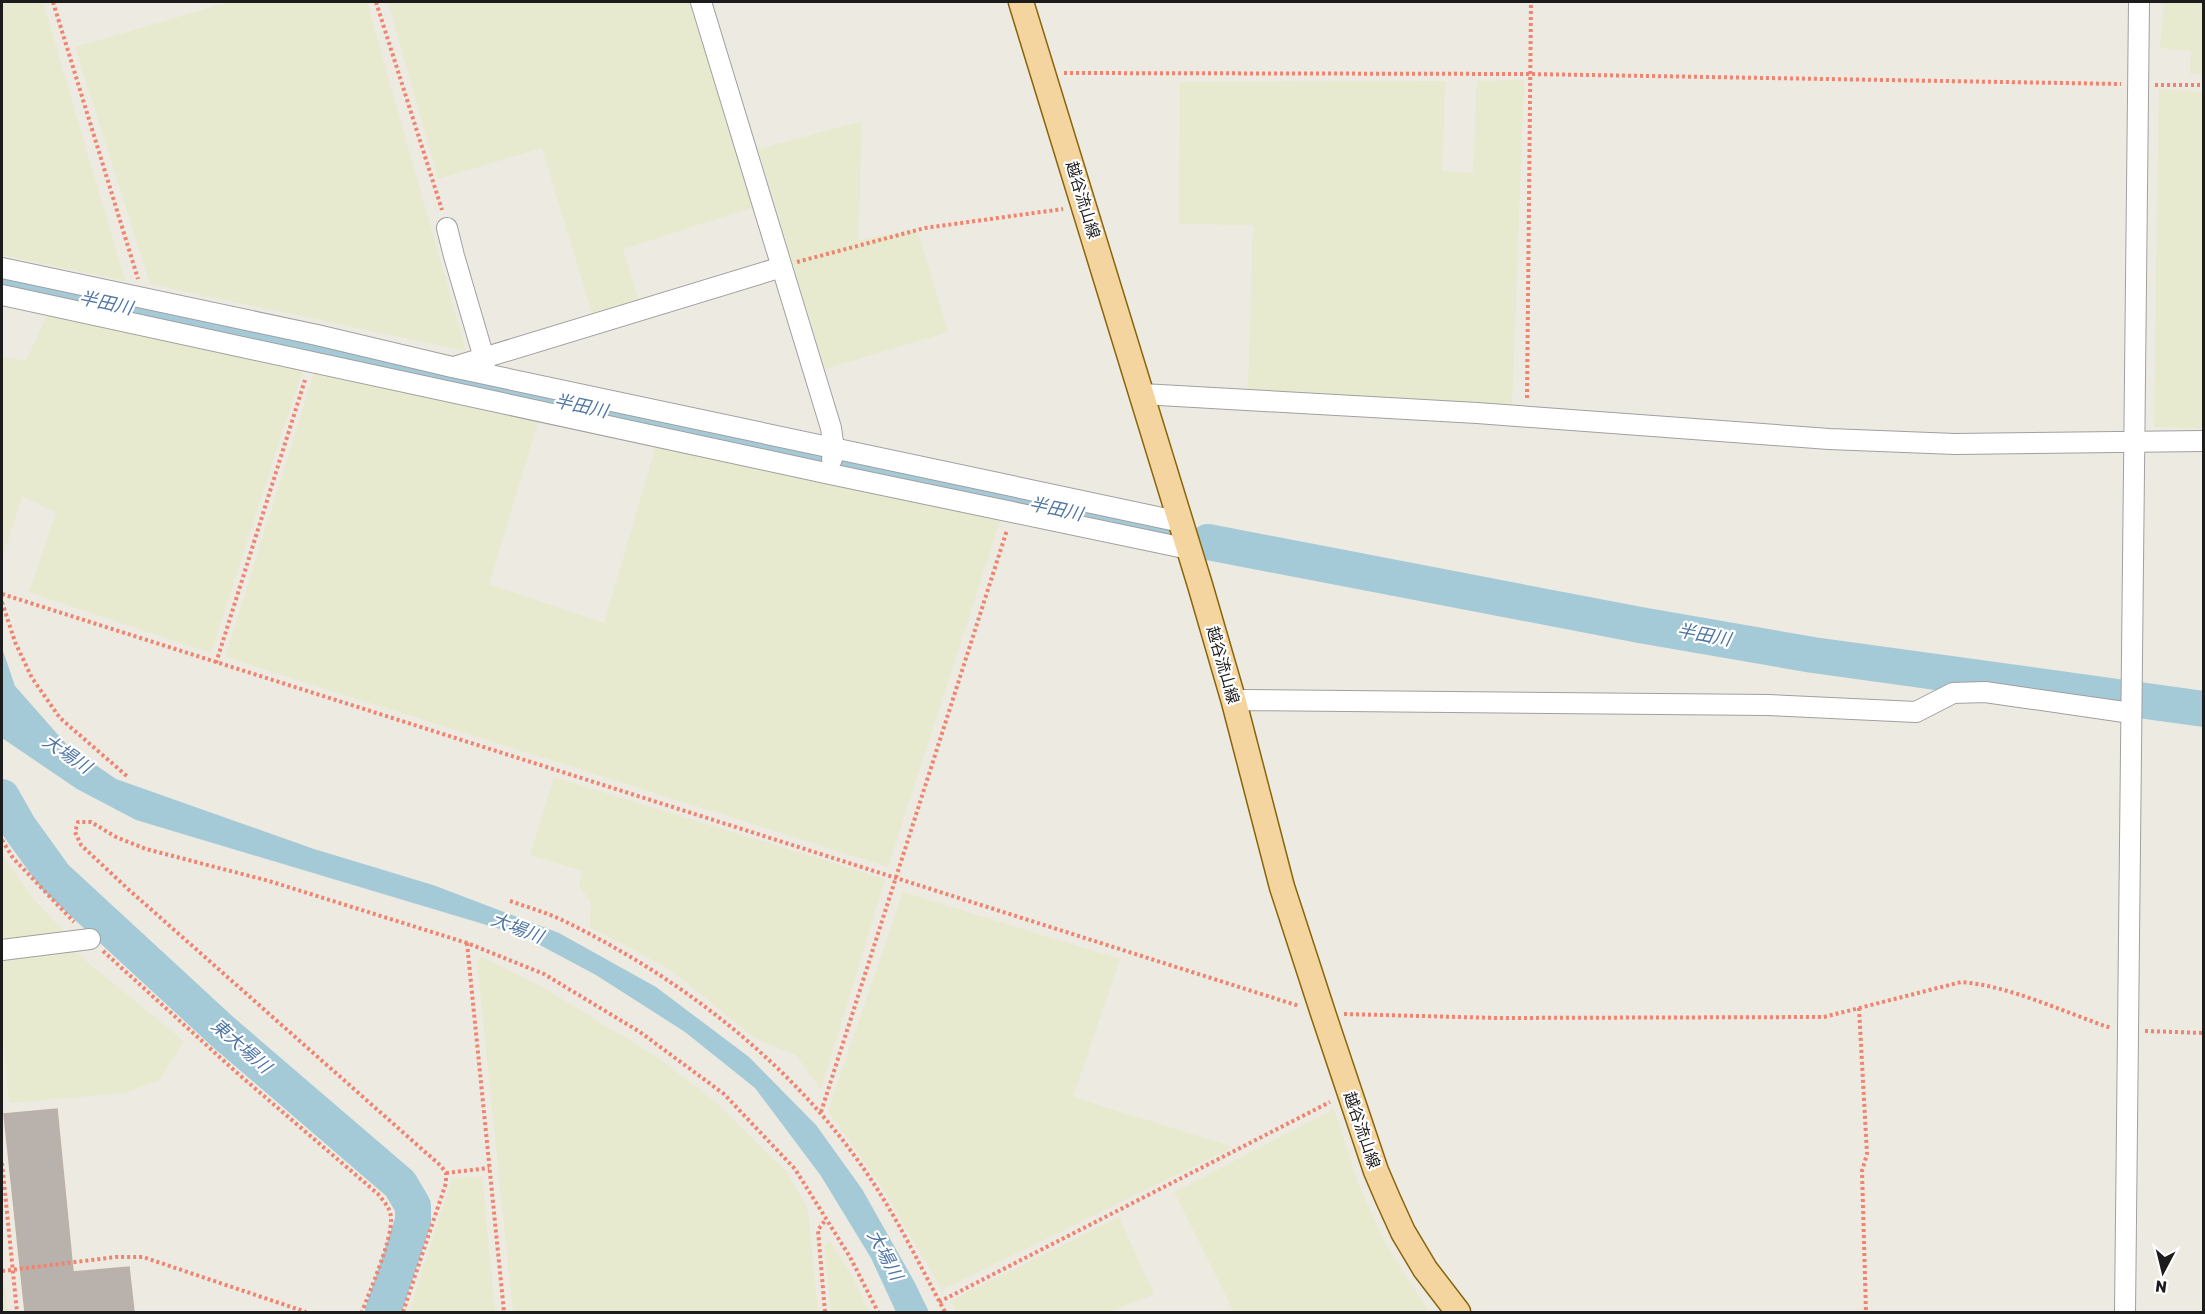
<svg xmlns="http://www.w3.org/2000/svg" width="2205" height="1314" viewBox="0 0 2205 1314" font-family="Rubik,'Noto Sans JP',sans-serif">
<rect width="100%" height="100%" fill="#edeae2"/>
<path fill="#e7eace" d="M 2,2 L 43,2 L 125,281 L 2,255 Z
M 230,2 L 367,2 L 466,351 L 150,284 L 75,47 Z
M 388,2 L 693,2 L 760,205 L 623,249 L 639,302 L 593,317 L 542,148 L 438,179 Z
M 2164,2 L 2203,2 L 2203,74 L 2190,74 L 2191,51 L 2160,48 Z
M 1524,80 L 1512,406 L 1248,389 L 1253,225 L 1179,224 L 1180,82 L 1445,81 L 1442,171 L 1473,173 L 1477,81 Z
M 2159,89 L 2203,92 L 2203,428 L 2154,427 Z
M 862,121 L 858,240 L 917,229 L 948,332 L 825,369 L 758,149 Z
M 48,313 L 303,369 L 211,653 L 29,592 L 56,513 L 22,496 L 2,560 L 2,357 L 26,361 Z
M 315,370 L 539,419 L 489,584 L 604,623 L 657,442 L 1001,518 L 888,867 L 225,657 Z
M 554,777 L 885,879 L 821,1090 L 796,1055 L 754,1038 L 671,970 L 590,927 L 591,903 L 580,886 L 582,871 L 530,855 Z
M 2,854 L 32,897 L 69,937 L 2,944 Z
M 903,892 L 1120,959 L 1073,1097 L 1233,1147 L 942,1290 L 881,1186 L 828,1111 Z
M 75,952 L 184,1041 L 160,1080 L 125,1093 L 9,1103 L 2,1024 L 2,958 Z
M 482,957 L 539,985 L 657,1057 L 712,1099 L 786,1171 L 808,1209 L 818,1312 L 513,1312 L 477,962 Z
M 1334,1109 L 1358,1183 L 1384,1241 L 1429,1312 L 1234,1312 L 1174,1192 Z
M 482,1176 L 495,1312 L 409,1312 L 452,1179 Z
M 1119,1217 L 1154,1294 L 1109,1312 L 957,1312 L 950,1301 Z
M 830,1241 L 849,1271 L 870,1312 L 831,1312 L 824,1246 Z
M 4,1277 L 8,1312 L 2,1312 L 2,1278 Z"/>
<path fill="#a5cad7" d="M 2,648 L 15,686 L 68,746 L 116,779 L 314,849 L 433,885 L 559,933 L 656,987 L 749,1057 L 816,1125 L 862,1189 L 915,1283 L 929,1312 L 896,1312 L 871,1258 L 821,1176 L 755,1088 L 685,1032 L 596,975 L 523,936 L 136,820 L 77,789 L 2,738 Z"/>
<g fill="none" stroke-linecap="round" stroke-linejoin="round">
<path stroke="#a5cad7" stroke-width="36" d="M 2,280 L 1161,532
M 1208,542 L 1640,625 L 1813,655 L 2204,709
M 2,797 L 19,827 L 55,877 L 223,1032 L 400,1184 L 413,1206 L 413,1221 L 383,1312"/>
</g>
<path fill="#b9b2ac" stroke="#bdb1a6" stroke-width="1.5" d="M 57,1109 L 73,1272 L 129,1267 L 134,1312 L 25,1312 L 4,1114 Z"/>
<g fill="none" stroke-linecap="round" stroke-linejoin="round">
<g stroke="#a0a0a0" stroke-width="22">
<path id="minor" d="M 701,2 L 831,428 L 834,449 L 832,459
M 447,228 L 454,256 L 484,358 L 485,370
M 2,268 L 317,335 L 452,367 L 1181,522
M 2,295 L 830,474 L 1189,549
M 457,366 L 782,267
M 1142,394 L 1477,413 L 1829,439 L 1955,444 L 2204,441
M 1234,702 L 1243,700 L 1768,705 L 1916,712 L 1953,693 L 1985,692 L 2131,713
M 2,950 L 90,939
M 2125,1312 L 2139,2"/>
</g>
<g stroke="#89650b" stroke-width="27">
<path id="major" d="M 1021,2 L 1200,585 L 1234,702 L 1282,887 L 1323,1013 L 1376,1171 L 1388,1199 L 1403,1232 L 1425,1269 L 1458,1312"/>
</g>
<path stroke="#ef8471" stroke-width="4" stroke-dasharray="3 3" stroke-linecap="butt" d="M 53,2 L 138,279
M 376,2 L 442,210
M 1064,73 L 1530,74 L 2121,84
M 2155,85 L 2204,85
M 797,262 L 925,228 L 1063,209
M 1527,398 L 1531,2
M 2,594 L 1299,1006
M 2,602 L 15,642 L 32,678 L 60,718 L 128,777
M 216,663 L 305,380
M 2,840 L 13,858 L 74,922
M 510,901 C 527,907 545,912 562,920 C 676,975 785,1058 859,1162 C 893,1209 918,1262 945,1312
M 467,943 L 504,1312
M 103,951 L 236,1072 L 378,1194 C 384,1202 391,1208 391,1219 C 392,1240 370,1290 362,1312
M 1859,1008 L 1867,1154 L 1862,1171 L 1866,1312
M 1344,1014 L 1497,1018 L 1824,1017 L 1961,982 C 2011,986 2063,1012 2111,1028
M 2145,1031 L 2204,1033
M 821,1112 L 1007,530
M 2,1163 L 17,1312
M 446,1173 L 489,1168
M 2,1271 L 116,1257 L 143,1257 L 306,1312
M 939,1302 L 1330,1102
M 403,1312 L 446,1183 L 446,1173 L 441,1166 L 128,889 L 81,845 L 75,832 L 78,822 L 91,822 L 116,837 L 146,849 L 269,881 L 467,943 L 544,974 L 640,1032 L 724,1094 L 795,1169 L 850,1257 L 878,1312
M 825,1312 L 818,1230 L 826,1219"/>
<use href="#minor" stroke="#fff" stroke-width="20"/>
<use href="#major" stroke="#f4d49f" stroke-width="24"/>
</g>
<g text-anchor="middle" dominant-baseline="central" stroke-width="4.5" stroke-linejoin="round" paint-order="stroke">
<g font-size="16" fill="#1c1c1c" stroke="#fff">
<text transform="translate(1083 200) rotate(73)">越谷流山線</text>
<text transform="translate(1223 665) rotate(74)">越谷流山線</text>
<text transform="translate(1362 1130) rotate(71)">越谷流山線</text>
</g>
<g font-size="18" font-style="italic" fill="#5076a4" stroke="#fff">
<text transform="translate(106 303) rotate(12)">半田川</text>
<text transform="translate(581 406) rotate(12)">半田川</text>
<text transform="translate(1056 509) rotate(12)">半田川</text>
<text transform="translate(1704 635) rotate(11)">半田川</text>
<text transform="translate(67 754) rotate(34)">大場川</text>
<text transform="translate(517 928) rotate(21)">大場川</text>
<text transform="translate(241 1046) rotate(41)">東大場川</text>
<text transform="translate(885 1255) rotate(62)">大場川</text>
</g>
</g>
<rect width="2205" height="1314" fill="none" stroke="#1c1c1c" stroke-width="6"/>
<g transform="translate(2163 1272) rotate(187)" stroke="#ffffff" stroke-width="4.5" paint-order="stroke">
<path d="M0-4.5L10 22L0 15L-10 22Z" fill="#1c1c1c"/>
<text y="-9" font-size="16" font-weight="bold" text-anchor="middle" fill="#1c1c1c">N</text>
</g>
</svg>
